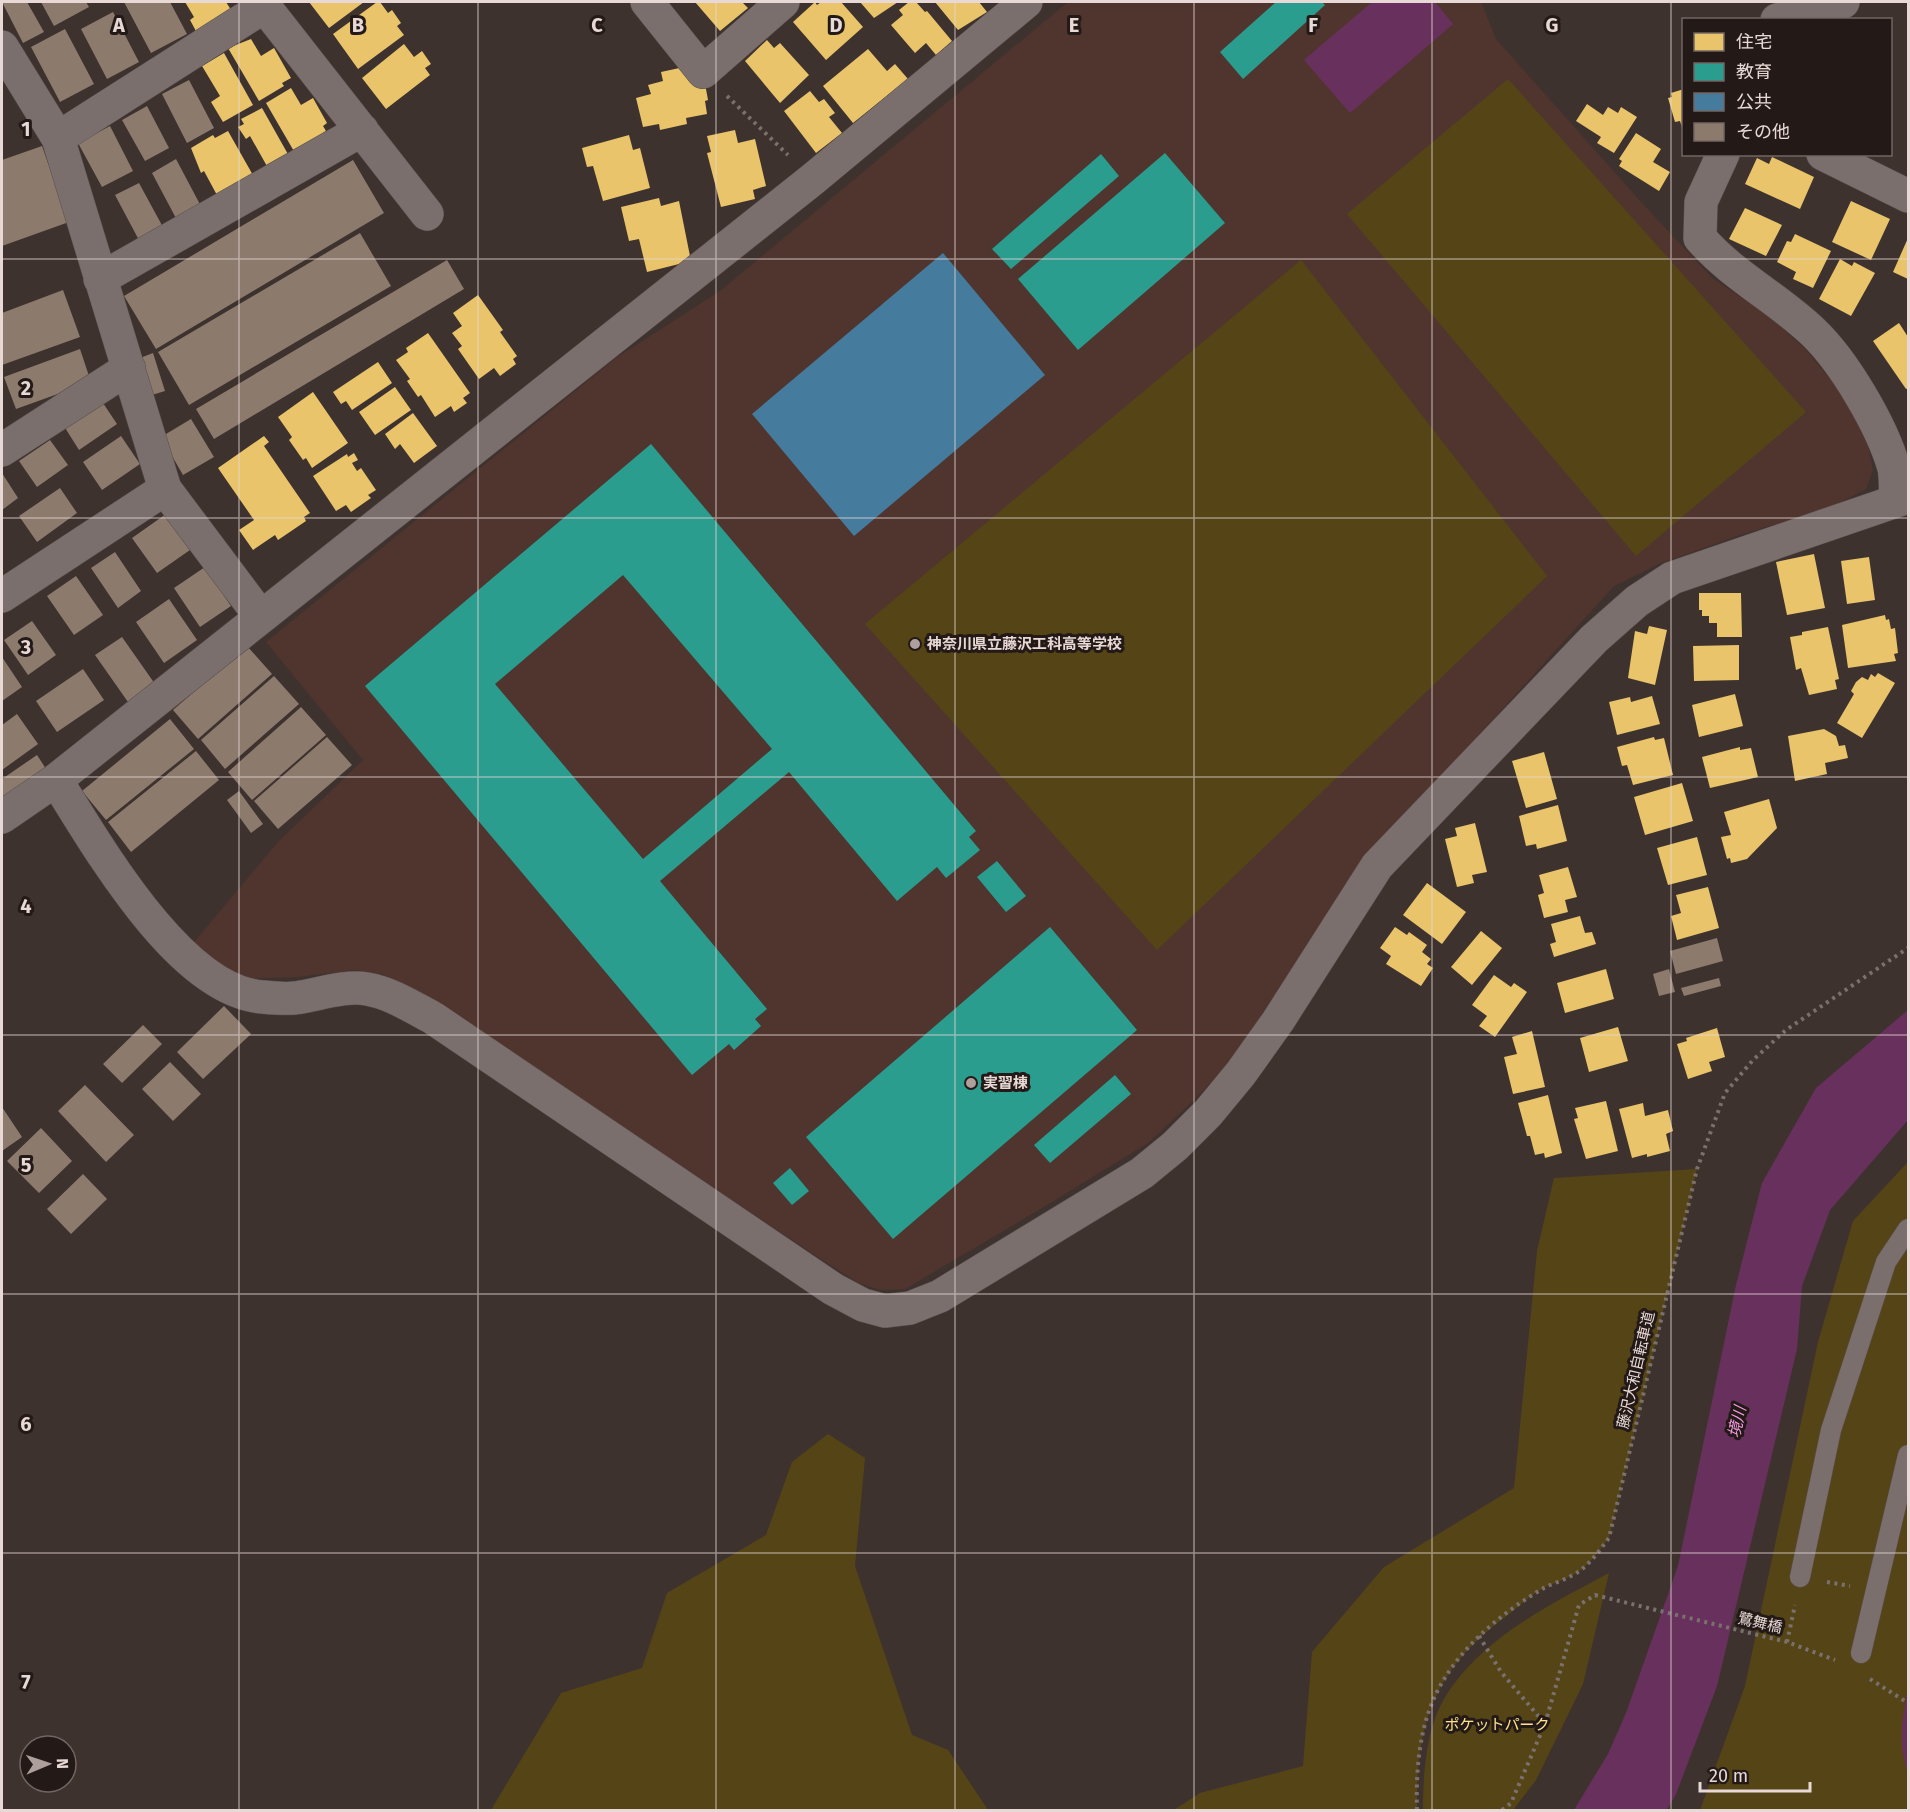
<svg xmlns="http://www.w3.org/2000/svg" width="1910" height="1812" viewBox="0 0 1910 1812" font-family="'Fira Sans','Noto Sans JP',sans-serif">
<rect width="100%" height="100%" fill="#3e322f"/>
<path fill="#50352f" d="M 1068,2 L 1481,2 L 1496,39 L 1641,202 L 1712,278 L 1768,315 L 1805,349 L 1843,394 L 1868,446 L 1873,470 L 1866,489 L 1831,507 L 1737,536 L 1659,564 L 1614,586 L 1398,824 L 1264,1011 L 1237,1056 L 1194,1100 L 1148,1143 L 1047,1205 L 905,1289 L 880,1290 L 859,1283 L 827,1263 L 405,984 L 382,974 L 356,970 L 297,977 L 244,979 L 190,947 L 278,842 L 363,760 L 266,642 L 616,358 L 720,291 Z"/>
<path fill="#554516" d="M 1508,79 L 1806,412 L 1636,556 L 1347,214 Z
M 1301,260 L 1547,576 L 1157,950 L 865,624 Z
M 1908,1162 L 1908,1810 L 1700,1810 L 1745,1686 L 1818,1342 L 1853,1221 Z
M 1697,1169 L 1609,1538 C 1598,1552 1588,1568 1571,1576 C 1562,1581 1551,1584 1542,1589 C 1530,1596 1519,1606 1509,1614 C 1435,1668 1416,1721 1417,1810 L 1174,1810 L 1200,1793 L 1303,1766 L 1312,1652 L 1384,1567 L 1514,1488 L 1537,1251 L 1554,1178 Z
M 828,1434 L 865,1458 L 855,1566 L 912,1735 L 948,1750 L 988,1810 L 491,1810 L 561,1693 L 642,1668 L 667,1593 L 766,1535 L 792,1462 Z
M 1609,1573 L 1583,1684 L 1536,1780 L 1513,1810 L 1423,1810 C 1423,1776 1426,1729 1444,1699 C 1481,1638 1548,1606 1609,1573 Z"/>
<path fill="#68315d" d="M 1372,2 L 1435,2 L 1453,24 L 1350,113 L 1304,60 Z
M 1908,1010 L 1908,1120 L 1830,1210 L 1802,1286 L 1797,1349 L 1717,1686 L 1676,1794 L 1667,1810 L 1574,1810 L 1608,1754 L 1626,1713 L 1678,1566 L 1736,1285 L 1762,1183 L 1816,1088 Z
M 1908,1685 L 1908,1774 C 1897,1739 1903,1720 1908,1685 Z"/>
<path fill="#e9c46a" d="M 185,2 L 226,2 L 233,13 L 197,33 L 190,20 L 194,17 Z
M 309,2 L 364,2 L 329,28 Z
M 377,2 L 380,2 L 388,13 L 392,10 L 401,23 L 397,26 L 404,35 L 358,69 L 333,34 Z
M 695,2 L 742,2 L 748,8 L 720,31 Z
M 815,2 L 817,5 L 821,2 L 841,2 L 863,27 L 826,60 L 793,22 Z
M 860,2 L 898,2 L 874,18 Z
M 909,2 L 916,2 L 925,12 L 927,11 L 952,41 L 936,55 L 926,43 L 915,53 L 891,25 L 903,15 L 899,10 Z
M 935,2 L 979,2 L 987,12 L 958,30 Z
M 251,39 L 261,56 L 274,48 L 291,78 L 282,83 L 284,86 L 259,101 L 228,48 Z
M 767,40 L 774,48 L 780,43 L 809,75 L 780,103 L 745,61 Z
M 404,44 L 414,57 L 422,51 L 431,64 L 425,68 L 430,75 L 386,109 L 362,78 Z
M 868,49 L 887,71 L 895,64 L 908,79 L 853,123 L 823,86 Z
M 224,53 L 253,105 L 223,122 L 211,102 L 220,96 L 202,66 Z
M 684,67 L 703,73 L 708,100 L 705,101 L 707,114 L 686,118 L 687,124 L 660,130 L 659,124 L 643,127 L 636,98 L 651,94 L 648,85 L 663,81 L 661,72 Z
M 291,88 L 301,105 L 313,98 L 327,123 L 323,126 L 326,131 L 295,153 L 266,103 Z
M 1684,89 L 1684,131 L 1683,131 L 1680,121 L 1675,122 L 1668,98 L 1672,97 L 1671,93 Z
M 810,91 L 819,102 L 824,99 L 835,113 L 829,117 L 842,133 L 816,153 L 784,111 Z
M 1587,104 L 1603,115 L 1608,107 L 1618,113 L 1621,107 L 1637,117 L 1614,153 L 1597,143 L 1601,137 L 1576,121 Z
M 262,108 L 289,156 L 268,168 L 250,136 L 246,139 L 238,127 L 244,124 L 241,119 Z
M 735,130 L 738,143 L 755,139 L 766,186 L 753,190 L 755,199 L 721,207 L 707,153 L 711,152 L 707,136 Z
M 228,131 L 254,177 L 218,197 L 204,171 L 201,173 L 191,148 L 213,135 L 215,138 Z
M 1636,133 L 1661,149 L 1653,162 L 1670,172 L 1659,191 L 1619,166 L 1622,161 L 1619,159 Z
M 629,135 L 633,150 L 640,148 L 650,188 L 603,201 L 593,166 L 587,167 L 582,148 Z
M 1772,157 L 1814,177 L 1800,209 L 1745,184 L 1757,158 L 1769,164 Z
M 659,198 L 661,206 L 679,201 L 691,261 L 647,272 L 639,239 L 629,241 L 621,207 Z
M 1851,201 L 1890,219 L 1871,260 L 1832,242 Z
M 1745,208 L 1782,225 L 1766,256 L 1729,239 Z
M 1795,234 L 1831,251 L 1813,288 L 1793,279 L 1796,272 L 1777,262 L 1787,241 L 1791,242 Z
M 1908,238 L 1908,279 L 1893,272 Z
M 1840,259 L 1852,266 L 1854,262 L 1875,273 L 1851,316 L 1819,299 Z
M 478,295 L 503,330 L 500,332 L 517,356 L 513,359 L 516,364 L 500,376 L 494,368 L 479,379 L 458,349 L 462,346 L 452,333 L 462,326 L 453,313 Z
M 1899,323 L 1908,337 L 1908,388 L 1906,389 L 1873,341 Z
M 428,333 L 470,393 L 463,398 L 467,403 L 454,412 L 451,406 L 435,417 L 421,395 L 418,397 L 407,381 L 410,379 L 396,360 L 408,352 L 406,348 Z
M 378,362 L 392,383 L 352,410 L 346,401 L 341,404 L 333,392 Z
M 395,387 L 411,410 L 375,435 L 359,412 Z
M 313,392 L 348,443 L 312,468 L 306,458 L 303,460 L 289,440 L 292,437 L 278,417 Z
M 413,413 L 437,446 L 414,463 L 400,444 L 395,449 L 385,434 Z
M 264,436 L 269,442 L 264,446 L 310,513 L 304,517 L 306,521 L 278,540 L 275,535 L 253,550 L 239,530 L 254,520 L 218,468 Z
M 354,453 L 358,460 L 352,463 L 357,471 L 361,468 L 376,490 L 368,495 L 371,498 L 351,512 L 346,505 L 336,511 L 313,476 L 347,454 L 348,457 Z
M 1814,554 L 1825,608 L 1787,615 L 1776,562 Z
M 1869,557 L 1875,600 L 1847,604 L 1841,561 Z
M 1699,593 L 1741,593 L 1742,637 L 1717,637 L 1717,623 L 1709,623 L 1709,616 L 1702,616 L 1702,610 L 1699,610 Z
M 1885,615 L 1886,620 L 1889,619 L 1891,629 L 1895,628 L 1898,653 L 1894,654 L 1896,661 L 1848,668 L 1842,625 Z
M 1649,626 L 1667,630 L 1655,685 L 1628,678 L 1635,631 L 1647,634 Z
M 1828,627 L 1839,679 L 1835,680 L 1837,689 L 1809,695 L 1801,668 L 1796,670 L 1790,637 L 1802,635 L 1802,632 Z
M 1739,645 L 1739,680 L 1694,681 L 1693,646 Z
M 1878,673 L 1895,683 L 1862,738 L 1837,723 L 1854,694 L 1851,691 L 1856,682 L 1862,677 L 1868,680 L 1871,674 L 1875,677 Z
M 1735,694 L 1743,726 L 1699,737 L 1692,705 Z
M 1652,696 L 1660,724 L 1617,735 L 1609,702 L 1630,697 L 1631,702 Z
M 1824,729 L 1836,736 L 1839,746 L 1845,745 L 1848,758 L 1825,763 L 1827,774 L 1795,781 L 1788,736 Z
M 1654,737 L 1655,740 L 1664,738 L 1673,775 L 1633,785 L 1627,765 L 1622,766 L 1617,747 Z
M 1740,747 L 1740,750 L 1751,748 L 1758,777 L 1710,788 L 1702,757 Z
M 1544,752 L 1557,799 L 1526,808 L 1512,761 Z
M 1682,783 L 1693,821 L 1645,835 L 1634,797 Z
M 1769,799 L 1777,828 L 1747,859 L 1731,863 L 1730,858 L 1727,859 L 1721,837 L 1731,835 L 1724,812 Z
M 1558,805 L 1567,841 L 1537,849 L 1536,844 L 1526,846 L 1519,816 Z
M 1475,823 L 1487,872 L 1472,875 L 1474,883 L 1457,887 L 1445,839 L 1457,836 L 1455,828 Z
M 1697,837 L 1707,875 L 1668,885 L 1657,848 Z
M 1568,867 L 1577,897 L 1565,900 L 1568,912 L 1544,918 L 1538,895 L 1544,893 L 1539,875 Z
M 1427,883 L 1466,912 L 1442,944 L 1403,915 Z
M 1708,887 L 1719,928 L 1677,940 L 1671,916 L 1681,913 L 1676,895 Z
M 1580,916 L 1585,933 L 1592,932 L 1596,944 L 1554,957 L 1550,944 L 1556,942 L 1551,924 Z
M 1395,927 L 1407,935 L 1409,932 L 1427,945 L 1422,952 L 1431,959 L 1427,964 L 1433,968 L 1421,986 L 1386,964 L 1391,956 L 1380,948 Z
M 1481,931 L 1502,948 L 1472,985 L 1451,967 Z
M 1606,969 L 1614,999 L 1565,1013 L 1557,983 Z
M 1494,975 L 1511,987 L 1514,983 L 1527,992 L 1495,1037 L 1479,1026 L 1487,1016 L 1472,1005 Z
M 1618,1027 L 1628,1061 L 1589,1072 L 1580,1038 Z
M 1717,1028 L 1725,1057 L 1709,1062 L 1712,1071 L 1688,1079 L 1677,1044 L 1687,1041 L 1686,1038 Z
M 1532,1031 L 1545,1087 L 1513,1094 L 1504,1057 L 1517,1054 L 1512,1037 Z
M 1548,1095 L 1562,1153 L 1545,1158 L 1544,1153 L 1535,1155 L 1530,1136 L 1527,1136 L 1518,1103 Z
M 1606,1101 L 1618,1151 L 1586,1159 L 1574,1119 L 1578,1118 L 1575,1108 Z
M 1643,1103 L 1645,1116 L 1668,1110 L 1673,1131 L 1666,1134 L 1670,1151 L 1647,1157 L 1647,1154 L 1632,1158 L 1619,1109 Z"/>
<path fill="#2a9d8f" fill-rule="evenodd" d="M 1276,2 L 1322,2 L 1325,5 L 1243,79 L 1220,52 Z
M 1165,153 L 1225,223 L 1078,350 L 1018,279 Z
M 1101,154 L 1119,176 L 1011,269 L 992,249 Z
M 651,444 L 976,831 L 969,837 L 980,850 L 946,878 L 937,867 L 897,901 L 789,772 L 660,881 L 767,1009 L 755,1019 L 761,1026 L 734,1050 L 729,1044 L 692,1075 L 365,686 ZM 623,575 L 772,749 L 643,859 L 495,684 Z
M 997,861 L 1026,896 L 1006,912 L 977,877 Z
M 1050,927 L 1137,1030 L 893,1239 L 806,1137 Z
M 1115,1075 L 1131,1094 L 1050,1163 L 1034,1145 Z
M 790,1168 L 809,1191 L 792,1205 L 773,1183 Z"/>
<path fill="#457b9d" d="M 943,253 L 1045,375 L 854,536 L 752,414 Z"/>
<path fill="#8c7a6d" d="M 2,2 L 27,2 L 44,32 L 23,43 Z
M 41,2 L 86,2 L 89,7 L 54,26 Z
M 124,2 L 170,2 L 187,34 L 151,53 Z
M 113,12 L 139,62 L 107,79 L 81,29 Z
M 65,29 L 94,84 L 60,102 L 31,47 Z
M 189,80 L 214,128 L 187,143 L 162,94 Z
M 147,106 L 169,148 L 145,161 L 122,120 Z
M 110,126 L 133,171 L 102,187 L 78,143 Z
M 42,146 L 69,222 L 2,246 L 2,160 Z
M 176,159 L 203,210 L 178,222 L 152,173 Z
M 353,160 L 384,213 L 156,349 L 124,296 Z
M 139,183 L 164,229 L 140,242 L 115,195 Z
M 360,233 L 391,286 L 189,405 L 158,352 Z
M 447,260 L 464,289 L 214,439 L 196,409 Z
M 63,290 L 80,337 L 2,365 L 2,313 Z
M 80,349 L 91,382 L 16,409 L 4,377 Z
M 153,353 L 165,391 L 152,395 L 140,358 Z
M 99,397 L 117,424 L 79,450 L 62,423 Z
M 191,419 L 214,457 L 183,475 L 161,437 Z
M 121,436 L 140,464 L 102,490 L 83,462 Z
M 50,440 L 68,465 L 37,487 L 19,461 Z
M 2,473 L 18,498 L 2,510 Z
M 60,488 L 77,513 L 37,542 L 19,516 Z
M 166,514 L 190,550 L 157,573 L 132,538 Z
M 115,552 L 141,591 L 118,608 L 91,568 Z
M 205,567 L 231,606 L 200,627 L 174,588 Z
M 76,576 L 103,615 L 74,635 L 47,596 Z
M 169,599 L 197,640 L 164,663 L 136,622 Z
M 32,621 L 56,655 L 28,675 L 4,640 Z
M 122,637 L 155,684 L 128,702 L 95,655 Z
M 247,646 L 272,674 L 198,739 L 173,710 Z
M 2,657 L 22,687 L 2,701 Z
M 83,669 L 104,700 L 57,732 L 36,701 Z
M 274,676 L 299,704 L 225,769 L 201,740 Z
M 301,707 L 326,735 L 252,800 L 228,772 Z
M 17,714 L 38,744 L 2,770 L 2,725 Z
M 170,719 L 194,749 L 106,820 L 82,791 Z
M 327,737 L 352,765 L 278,829 L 254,801 Z
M 196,751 L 219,780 L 131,852 L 108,822 Z
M 37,755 L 50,775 L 6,804 L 2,797 L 2,779 Z
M 239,791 L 263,824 L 251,833 L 227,800 Z
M 1717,938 L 1723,961 L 1676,974 L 1670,951 Z
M 1669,969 L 1675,992 L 1659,996 L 1653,974 Z
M 1719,978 L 1721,986 L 1684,996 L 1681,988 Z
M 224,1006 L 251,1034 L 203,1079 L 177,1052 Z
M 143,1025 L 162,1044 L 122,1083 L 103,1064 Z
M 170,1062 L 201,1094 L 173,1121 L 142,1089 Z
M 85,1085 L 134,1135 L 106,1162 L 58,1111 Z
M 2,1107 L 22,1137 L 2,1151 Z
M 41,1128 L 72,1161 L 39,1193 L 7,1161 Z
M 83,1174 L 107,1199 L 71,1234 L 47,1209 Z"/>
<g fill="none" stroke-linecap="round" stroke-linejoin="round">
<g stroke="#5b504e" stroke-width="21">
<path id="lane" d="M 1800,1577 L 1831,1430 L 1886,1262 L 1908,1229
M 1861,1653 L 1908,1455"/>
</g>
<g stroke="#5b504e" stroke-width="34">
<path id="street" d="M 261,2 L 427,214
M 647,2 L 703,72 L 783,2
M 1777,20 L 1843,2
M 2,47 L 58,138 L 165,489 L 261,617
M 58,138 L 265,6
M 1723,154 L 1701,202 L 1700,238 C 1733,276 1776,297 1812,331 C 1844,361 1882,426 1894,468 C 1896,478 1895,490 1896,500
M 1823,154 L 1908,196
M 100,279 L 362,130
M 2,450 L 129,368
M 2,596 L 165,489
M 56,780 C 97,845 180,992 263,997 C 273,998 285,999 295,998 C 318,995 344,985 367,989 C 391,993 412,1007 433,1018 L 833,1289 L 863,1305 L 885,1311 L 910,1308 L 940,1296 L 1142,1173 L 1175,1146 L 1208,1113 L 1241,1073 L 1278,1021 L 1377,866 L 1594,639 L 1637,601 L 1672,578 L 1908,497
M 2,817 L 56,780 L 813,179 L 1026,2"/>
</g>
<path stroke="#7a716f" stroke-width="4" stroke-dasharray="3 4.5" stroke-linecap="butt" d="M 727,96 L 788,155
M 1827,1582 L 1850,1586
M 1479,1636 L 1501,1672 L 1545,1724
M 1787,1642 L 1795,1605
M 1870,1679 L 1908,1703
M 1417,1810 C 1416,1778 1418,1742 1429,1711 C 1447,1658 1495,1617 1542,1589 C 1551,1584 1562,1581 1571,1576 C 1588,1568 1598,1552 1609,1538 L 1697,1169 L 1725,1093 L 1753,1060 L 1786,1030 L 1908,948
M 1502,1810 L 1511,1803 L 1545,1724 L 1579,1605 L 1595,1595 L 1787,1642 L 1835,1660"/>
<use href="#lane" stroke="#7a6f6d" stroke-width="20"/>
<use href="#street" stroke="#7a6f6d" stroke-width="33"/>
</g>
<path fill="none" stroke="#e8d9d6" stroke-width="1.5" stroke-opacity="0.55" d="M 239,2 L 239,1810M 478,2 L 478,1810M 716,2 L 716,1810M 955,2 L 955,1810M 1194,2 L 1194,1810M 1432,2 L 1432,1810M 1671,2 L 1671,1810M 2,259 L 1908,259M 2,518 L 1908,518M 2,777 L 1908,777M 2,1035 L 1908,1035M 2,1294 L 1908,1294M 2,1553 L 1908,1553"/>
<g fill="#ac9f9c" stroke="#231917" stroke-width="2">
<circle cx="915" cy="644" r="6"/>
<circle cx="971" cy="1083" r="6"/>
</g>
<g text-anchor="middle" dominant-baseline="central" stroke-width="6" stroke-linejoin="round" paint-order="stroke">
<g font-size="15" font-weight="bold" fill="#e8d9d6" stroke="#231917" text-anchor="start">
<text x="927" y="644">神奈川県立藤沢工科高等学校</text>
<text x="983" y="1083">実習棟</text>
</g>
<g font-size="15" fill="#e8d9d6" stroke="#231917">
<text transform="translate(1636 1370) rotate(-77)">藤沢大和自転車道</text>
<text transform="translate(1760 1623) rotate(13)">鷺舞橋</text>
</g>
<g font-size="15" fill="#fee18c" stroke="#231917">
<text x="1497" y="1725">ポケットパーク</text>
</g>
<g font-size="16" font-style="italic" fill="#f59ce3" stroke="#231917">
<text transform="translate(1737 1422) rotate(-78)">境川</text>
</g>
</g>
<g font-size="20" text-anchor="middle" font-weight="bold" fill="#e8d9d6" stroke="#231917" stroke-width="6" stroke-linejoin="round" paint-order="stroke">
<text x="119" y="32">A</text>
<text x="358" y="32">B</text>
<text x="597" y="32">C</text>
<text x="836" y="32">D</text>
<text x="1074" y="32">E</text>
<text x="1313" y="32">F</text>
<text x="1552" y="32">G</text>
<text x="26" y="136">1</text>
<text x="26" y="395">2</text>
<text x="26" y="654">3</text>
<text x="26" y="913">4</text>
<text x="26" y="1172">5</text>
<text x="26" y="1431">6</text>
<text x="26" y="1689">7</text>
</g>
<rect width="1910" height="1812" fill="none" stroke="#e8d9d6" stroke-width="6"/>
<rect x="1682" y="18" width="210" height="138" fill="#231917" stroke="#726663" stroke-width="1.5"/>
<rect x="1694" y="33" width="30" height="18" fill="#e9c46a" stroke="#726663" stroke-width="1.5"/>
<text x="1736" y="48" font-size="18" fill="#e8d9d6">住宅</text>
<rect x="1694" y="63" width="30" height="18" fill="#2a9d8f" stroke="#726663" stroke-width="1.5"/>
<text x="1736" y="78" font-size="18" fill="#e8d9d6">教育</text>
<rect x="1694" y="93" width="30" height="18" fill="#457b9d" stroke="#726663" stroke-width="1.5"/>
<text x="1736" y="108" font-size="18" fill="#e8d9d6">公共</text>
<rect x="1694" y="123" width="30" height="18" fill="#8c7a6d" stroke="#726663" stroke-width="1.5"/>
<text x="1736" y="138" font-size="18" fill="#e8d9d6">その他</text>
<g transform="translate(48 1764) rotate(88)"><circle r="28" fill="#231917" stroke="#726663" stroke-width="1.5"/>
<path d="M0-4.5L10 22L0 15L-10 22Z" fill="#ac9f9c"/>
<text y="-9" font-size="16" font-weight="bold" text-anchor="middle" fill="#e8d9d6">N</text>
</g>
<path d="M1700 1782v9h110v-9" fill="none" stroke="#e8d9d6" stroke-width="3"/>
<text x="1709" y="1782" font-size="18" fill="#e8d9d6" stroke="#231917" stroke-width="4.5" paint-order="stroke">20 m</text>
</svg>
